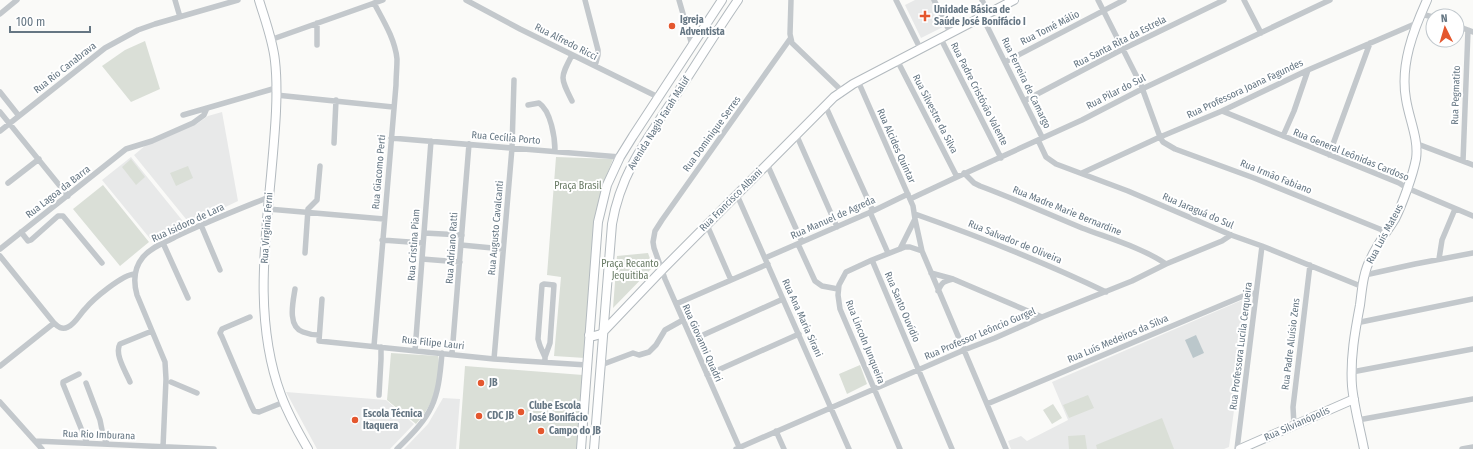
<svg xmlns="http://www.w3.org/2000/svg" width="1473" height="449" viewBox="0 0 1473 449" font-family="'Fira Sans Condensed',sans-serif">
<rect width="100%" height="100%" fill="#fafaf8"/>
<path fill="#e8e9e9" d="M 915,0 L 932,0 L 945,26 L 921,38 L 905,5 Z
M 222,112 L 238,201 L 190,224 L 134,155 L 146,145 L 153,143 L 198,123 L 208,116 Z
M 131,157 L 186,225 L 152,241 L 102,180 Z
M 1247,298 L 1249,301 L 1229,447 L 1224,449 L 1011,449 L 1008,441 L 1021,436 L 1027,441 L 1068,420 L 1052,382 Z
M 286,392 L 386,400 L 414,424 L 390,449 L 317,449 Z
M 443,398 L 460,399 L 456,449 L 404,449 L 428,424 Z"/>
<path fill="#dadfd7" d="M 145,41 L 160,89 L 131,102 L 102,66 L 125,50 Z
M 556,157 L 613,159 C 604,181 598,203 594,227 L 585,358 L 554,356 L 561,277 L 547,275 Z
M 131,159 L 145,177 L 136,185 L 122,167 Z
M 188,166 L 193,178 L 176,186 L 170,173 Z
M 103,185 L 149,242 L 120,266 L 73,209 Z
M 648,253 L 653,267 L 613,308 L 617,256 Z
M 391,353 L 438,356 C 441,367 436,390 432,400 C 428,409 422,417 416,424 L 387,400 Z
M 860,365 L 867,384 L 847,394 L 839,374 Z
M 465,366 L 583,375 L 578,449 L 459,449 Z
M 1088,395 L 1094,408 L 1069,418 L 1063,405 Z
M 1053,404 L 1062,418 L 1052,424 L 1043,410 Z
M 1162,418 L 1174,449 L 1097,449 L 1096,445 Z
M 1085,435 L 1087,449 L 1069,449 L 1068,436 Z"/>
<path fill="#bbc7cb" d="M 1196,335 L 1204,353 L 1193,358 L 1185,340 Z"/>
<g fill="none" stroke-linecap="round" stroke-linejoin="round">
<g stroke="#b3babf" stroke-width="10">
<path id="secondary" d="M 259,0 C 265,20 273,41 275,61 C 279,96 274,141 271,176 C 264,249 255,325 281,395 C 288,414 298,432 308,449
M 589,335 L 594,336 L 601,334 L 662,270 L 834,97 L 853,84 L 1014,0
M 581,449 L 598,222 L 607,185 L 620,157 L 633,136 L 722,0
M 594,449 L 612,224 C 621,170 651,134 680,89 C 699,60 718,29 738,0
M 1240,449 L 1354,399
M 1364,449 C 1360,428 1354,407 1352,386 C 1350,359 1355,331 1360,305 C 1362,290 1363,272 1371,258 C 1377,244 1387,232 1395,219 C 1402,205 1413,175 1416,159 C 1419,139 1409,119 1406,99 C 1400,65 1413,31 1427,0"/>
</g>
<path stroke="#c3c8cc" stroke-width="5.5" d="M 175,0 L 180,17
M 466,0 L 520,29 L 658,97
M 585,0 L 598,50 L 598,55 L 595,66
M 679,0 L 692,45
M 791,0 L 790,34 L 792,43 L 842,91
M 896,0 L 920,48
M 934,0 L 950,32
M 982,0 L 988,13
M 1098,0 L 1141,85 L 1160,137 L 1163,142 L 1175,149 L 1254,178 L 1387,232
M 1244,0 L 1261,33
M 374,3 C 383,20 395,39 397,59 C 397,68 396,77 396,85 L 374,346
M 0,14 L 17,0
M 1421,14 L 1433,17
M 982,16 L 1042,137
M 317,23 L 317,45
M 1457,26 L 1473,32
M 940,37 L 1001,158
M 270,40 L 383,0
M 897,60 L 957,177
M 1005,62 L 1124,0
M 858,81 L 913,206 L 915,219 L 900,249
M 0,92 L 19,116
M 276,95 L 393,107
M 572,101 C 560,77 560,78 572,55
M 1024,101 L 1123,49 L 1224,0
M 528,105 L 539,103 C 551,111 555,138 555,151
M 825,105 L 873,211
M 1222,111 L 1399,183 L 1407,188 L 1473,216
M 0,112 L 68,196
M 183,115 L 276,88
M 0,131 L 105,48 L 138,30 L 155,24 L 238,0
M 796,134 L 837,227
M 1283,136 L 1294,111 L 1308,70
M 391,138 L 620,157
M 1038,140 L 1046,157 L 1056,164 L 1128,191 L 1231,235 L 1262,246 L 1363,287
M 334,143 L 336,100
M 1415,143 L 1473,165
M 1329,155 L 1370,43
M 1463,161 L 1468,30
M 767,164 L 802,242
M 964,173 L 974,183 L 980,186 C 1015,199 1048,214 1082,228 C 1108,238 1143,248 1166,264
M 1082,173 L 1160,137 L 1222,111 L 1308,70 L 1417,23
M 8,183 L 39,159
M 737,195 L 849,449
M 910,199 L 957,177 L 1082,120 L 1142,89 L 1330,0
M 268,209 L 384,219
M 870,212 L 888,253
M 915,214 C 980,237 1044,262 1106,292
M 915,219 L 922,251 L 1006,449
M 201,225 L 220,270
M 707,225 L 731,280
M 21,232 L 28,241 L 31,240 L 58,216 L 63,216 L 102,263
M 424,233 L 462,235
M 382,240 L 423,243
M 163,243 L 188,298
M 798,244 L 815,281 L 822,286 L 838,289
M 461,245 L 503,249
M 0,249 L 126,149 L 152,141 L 193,123 L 204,115 L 207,108
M 305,253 L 308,209 L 317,200 L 320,166
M 0,256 L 54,323 C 58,327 62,330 68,327 C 75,324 80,314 85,309 C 93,299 123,274 135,274
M 765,258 L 873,211 L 908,194
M 422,259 L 460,262
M 1439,259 L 1442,240 L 1455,209
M 872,260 L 952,449
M 931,273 L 953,279 L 1042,317
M 1365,275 L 1415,264 L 1473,253
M 295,289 C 293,302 287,326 303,332 C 308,334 314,335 319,335
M 938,291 C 942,282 944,281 953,279
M 322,299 L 319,341 L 494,359 L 587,365
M 676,304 L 768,264
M 250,317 L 222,329 L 220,333 L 222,337 L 251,405 L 254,411 L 259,412 L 284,402
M 1356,323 L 1473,299
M 692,340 L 783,299
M 415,351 L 431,141
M 452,354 L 469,144
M 545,357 L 540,346 L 538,339 L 542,285 L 544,284 L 554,285 L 550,343 L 545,357 L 545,362
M 494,359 L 512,148 L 514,80
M 601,365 L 633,353 L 639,355 L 649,352 L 656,345 L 665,330 L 683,320
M 0,366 L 54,323
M 1352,372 L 1473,349
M 79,374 L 63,382 L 63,384 L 87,443
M 707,375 L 799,334
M 130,382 C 126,372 114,354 120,344 L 152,331
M 171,382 L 197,393
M 86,383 L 100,420 L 103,435 L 107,444
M 379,395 L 381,359 L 381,347
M 0,402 L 42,449
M 987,404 L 1248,294 L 1256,293
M 1358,420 L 1473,399
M 1294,425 L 1293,407 L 1310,265
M 776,431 L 784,449
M 35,441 L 214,449
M 163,447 L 166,379 L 165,362 L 137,295 C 133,281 134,268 143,257 C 151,247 164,243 175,237 C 206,222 237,210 269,197
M 397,449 C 433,414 438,403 442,353
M 736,449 L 964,350 L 995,338 L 1042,317 L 1132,281 L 1166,264 L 1222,241 L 1231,235
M 740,449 L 665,279 L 654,248 L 653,242 L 655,231 L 662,220 L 790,39
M 900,449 L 840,309 L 838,295 L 839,285 L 846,272 L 872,260 L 905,247 L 910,247 L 922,251
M 1237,449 L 1262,246
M 1462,449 L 1473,447"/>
<use href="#secondary" stroke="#fff" stroke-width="8"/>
</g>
<g fill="#e4572e" stroke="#fff" stroke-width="1.5">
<path d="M923 10h4v4h4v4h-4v4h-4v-4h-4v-4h4z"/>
<circle cx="672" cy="26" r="4"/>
<circle cx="481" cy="383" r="4"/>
<circle cx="521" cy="412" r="4"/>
<circle cx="479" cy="416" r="4"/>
<circle cx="355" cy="420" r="4"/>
<circle cx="541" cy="431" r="4"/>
</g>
<g text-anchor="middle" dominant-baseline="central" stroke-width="4" stroke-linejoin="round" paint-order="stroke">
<g font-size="10" font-weight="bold" fill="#657683" stroke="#fff" text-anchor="start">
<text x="934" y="10">Unidade Básica de<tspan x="934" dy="12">Saúde José Bonifácio I</tspan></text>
<text x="680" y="20">Igreja<tspan x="680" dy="12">Adventista</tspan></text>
<text x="489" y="383">JB</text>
<text x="529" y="406">Clube Escola<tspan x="529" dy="12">José Bonifácio</tspan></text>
<text x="363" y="414">Escola Técnica<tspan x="363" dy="12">Itaquera</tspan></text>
<text x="487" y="416">CDC JB</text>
<text x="549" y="431">Campo do JB</text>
</g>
<g font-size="10" fill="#657683" stroke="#fff">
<text transform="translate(1050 28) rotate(-27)">Rua Tomé Málio</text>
<text transform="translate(566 42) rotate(27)">Rua Alfredo Ricci</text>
<text transform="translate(1120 42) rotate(-27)">Rua Santa Rita da Estrela</text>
<text transform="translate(65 68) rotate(-38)">Rua Rio Canabrava</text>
<text transform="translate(1026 83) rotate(64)">Rua Ferreira de Camargo</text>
<text transform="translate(1245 89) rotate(-25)">Rua Professora Joana Fagundes</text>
<text transform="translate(1116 92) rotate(-27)">Rua Pilar do Sul</text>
<text transform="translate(979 94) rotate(63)">Rua Padre Cristóvão Valente</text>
<text transform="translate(1456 95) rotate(-88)">Rua Pegmatito</text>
<text transform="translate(935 114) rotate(63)">Rua Silvestre da Silva</text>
<text transform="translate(659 123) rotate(-58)">Avenida Nagib Farah Maluf</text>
<text transform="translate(712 134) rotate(-54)">Rua Dominique Serres</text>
<text transform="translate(506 138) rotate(5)">Rua Cecília Porto</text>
<text transform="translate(896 146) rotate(66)">Rua Alcides Quintar</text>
<text transform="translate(1351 155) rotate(22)">Rua General Leônidas Cardoso</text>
<text transform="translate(379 172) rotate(-85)">Rua Giacomo Perti</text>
<text transform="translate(1276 177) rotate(22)">Rua Irmão Fabiano</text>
<text transform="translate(58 192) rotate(-38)">Rua Lagoa da Barra</text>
<text transform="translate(731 200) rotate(-45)">Rua Francisco Albani</text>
<text transform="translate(1067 211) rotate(22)">Rua Madre Marie Bernardine</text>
<text transform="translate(1198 211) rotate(23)">Rua Jaraguá do Sul</text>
<text transform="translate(833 218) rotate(-24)">Rua Manuel de Agreda</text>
<text transform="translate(188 223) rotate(-25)">Rua Isidoro de Lara</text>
<text transform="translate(267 228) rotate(-86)">Rua Virginía Ferni</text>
<text transform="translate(496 228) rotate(-85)">Rua Augusto Cavalcanti</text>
<text transform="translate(1385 234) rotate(-62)">Rua Luís Mateus</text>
<text transform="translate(1015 242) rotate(22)">Rua Salvador de Oliveira</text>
<text transform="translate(414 245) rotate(-86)">Rua Cristina Piam</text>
<text transform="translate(452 248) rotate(-86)">Rua Adriano Ratti</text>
<text transform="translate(902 307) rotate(67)">Rua Santo Ouvídio</text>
<text transform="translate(802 318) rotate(66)">Rua Ana Maria Sirani</text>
<text transform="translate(980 334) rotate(-23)">Rua Professor Leôncio Gurgel</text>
<text transform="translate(1118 339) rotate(-23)">Rua Luís Medeiros da Silva</text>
<text transform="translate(865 342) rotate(68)">Rua Lincoln Junqueira</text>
<text transform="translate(433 343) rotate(6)">Rua Filipe Lauri</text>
<text transform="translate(702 343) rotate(66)">Rua Giovanni Quadri</text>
<text transform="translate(1291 344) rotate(-83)">Rua Padre Aluísio Zens</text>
<text transform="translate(1241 346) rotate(-83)">Rua Professora Lucila Cerqueira</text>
<text transform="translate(1297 424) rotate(-24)">Rua Silvianópolis</text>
<text transform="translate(99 435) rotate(2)">Rua Rio Imburana</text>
</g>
<g font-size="10" fill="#687a64" stroke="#fff">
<text x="578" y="186">Praça Brasil</text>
<text x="630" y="264">Praça Recanto<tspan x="630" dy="12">Jequitiba</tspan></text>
</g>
</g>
<g transform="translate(1445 28) rotate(355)"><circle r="19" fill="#ffffff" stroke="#c1c8cd"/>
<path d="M0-3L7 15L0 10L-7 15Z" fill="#e4572e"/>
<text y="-6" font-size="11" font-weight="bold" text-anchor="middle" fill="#657683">N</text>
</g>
<path d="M10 26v6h80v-6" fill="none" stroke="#657683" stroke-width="2"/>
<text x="16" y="26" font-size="12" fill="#657683" stroke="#ffffff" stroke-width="3" paint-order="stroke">100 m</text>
</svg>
